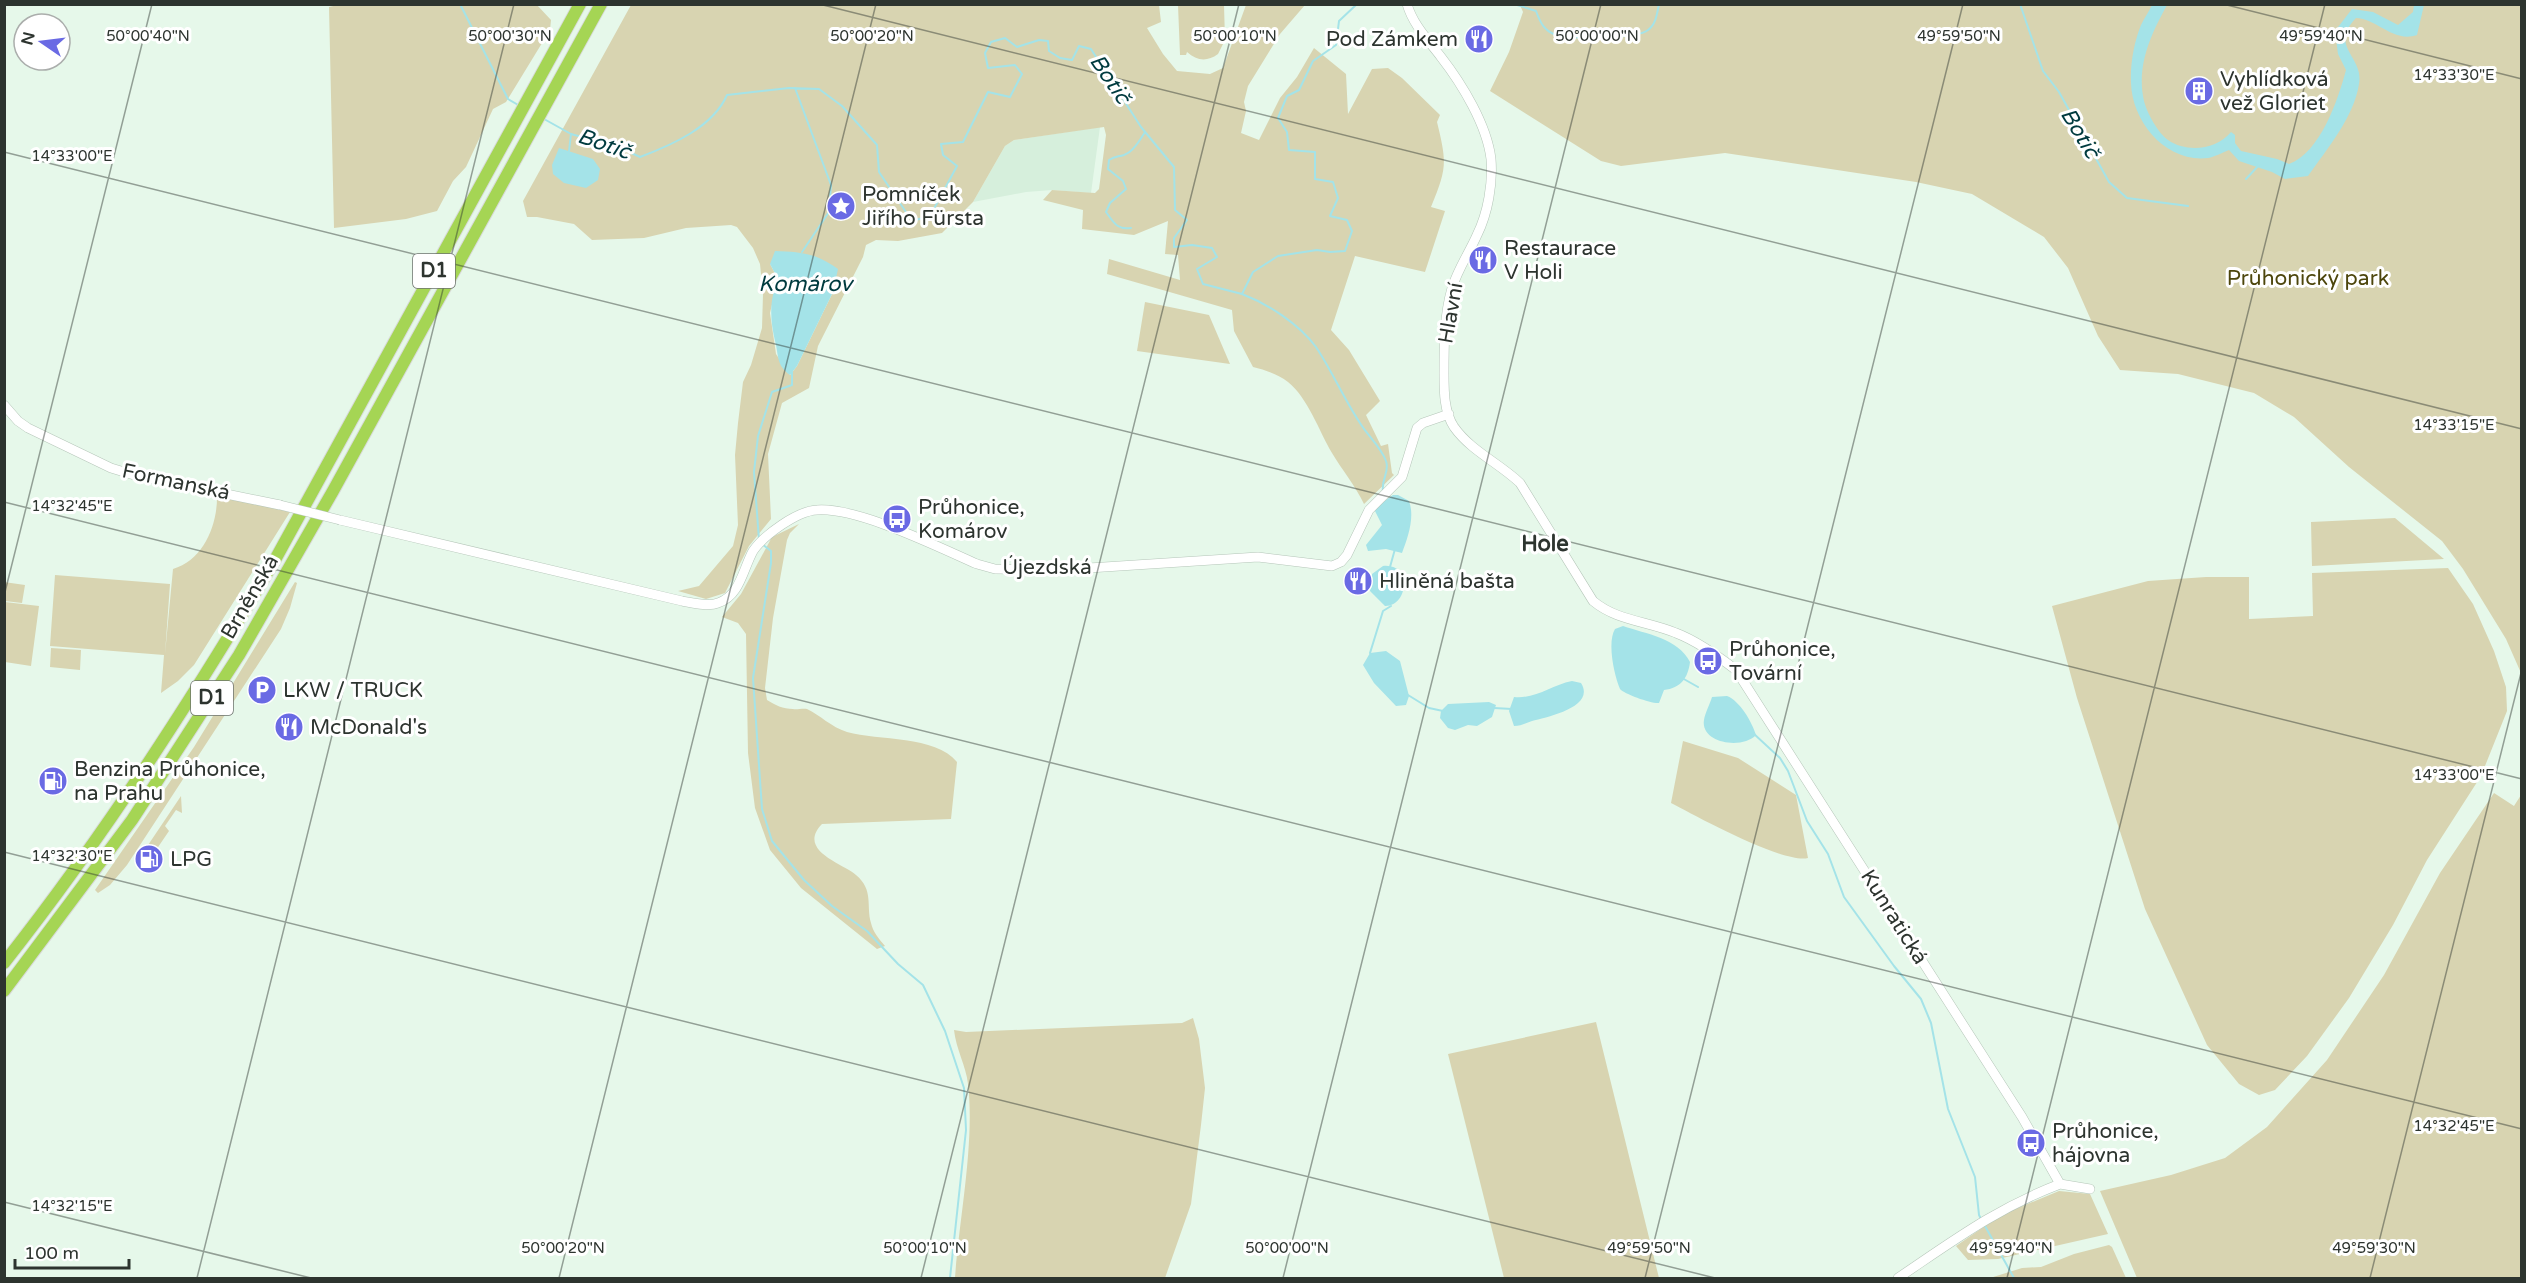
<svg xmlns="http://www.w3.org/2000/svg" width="2526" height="1283" viewBox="0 0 2526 1283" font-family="'Varela Round',sans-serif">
<rect width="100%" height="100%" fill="#e6f8ea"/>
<path fill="#d6efdc" d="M 1100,127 L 1091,193 L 1052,190 L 1026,192 L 973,202 L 1005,146 L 1014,140 Z"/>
<path fill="#d8d4b1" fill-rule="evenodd" d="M 342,4 L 537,5 L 551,20 L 550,30 L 506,102 L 493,109 L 466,167 L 453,181 L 437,211 L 406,219 L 334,228 L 329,7 Z
M 1140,4 L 1159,5 L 1161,22 L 1147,28 L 1163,54 L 1177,71 L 1210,74 L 1223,68 L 1246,5 L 1305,5 L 1280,34 L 1248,86 L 1244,102 L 1246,111 L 1241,133 L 1259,140 L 1280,98 L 1297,77 L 1314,48 L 1346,74 L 1348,114 L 1372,69 L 1388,68 L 1402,78 L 1440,115 L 1437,122 C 1447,163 1447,168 1431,207 L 1445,211 L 1425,272 L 1355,256 L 1331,330 L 1349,350 L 1380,401 L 1366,415 L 1381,446 L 1388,444 L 1392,473 L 1394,475 L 1364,504 C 1355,485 1342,470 1332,453 C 1319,431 1308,398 1288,382 C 1278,374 1265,370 1253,367 L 1234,331 L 1232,310 L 1107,274 L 1109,259 L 1180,280 L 1178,255 L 1165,254 L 1168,221 L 1134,235 L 1082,229 L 1083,210 L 1043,200 L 1052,190 L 1095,193 L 1099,189 L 1106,135 L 1104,127 L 1014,140 L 1005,146 L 973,202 L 942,233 L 898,241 L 876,240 L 866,245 L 863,257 L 818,346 L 809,388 L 782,403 L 768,454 L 771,519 L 749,546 L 725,593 L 706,599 L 678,591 L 699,586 L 733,546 L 738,525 L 735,455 L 738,423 L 743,382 L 751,365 L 762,328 L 763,294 L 760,264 L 753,248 L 737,227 L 731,225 L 686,228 L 644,238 L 592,240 L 574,224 L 537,217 L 527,217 L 523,201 L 631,5 ZM 770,264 L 833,292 L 797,366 L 790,375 L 776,354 L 770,313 L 778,279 Z
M 1178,5 L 1224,5 L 1225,40 L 1218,54 C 1207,62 1197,61 1187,52 L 1186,55 L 1180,55 Z
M 1520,5 L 2521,5 L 2521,673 L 2506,639 L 2463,569 L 2442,541 L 2349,467 L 2294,417 L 2254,393 L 2178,374 L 2120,370 L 2098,336 L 2068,268 L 2044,237 L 1972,194 L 1916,182 L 1725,153 L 1621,166 L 1601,161 L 1490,91 L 1509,52 L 1523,12 Z
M 1145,302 L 1209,315 L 1230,364 L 1137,351 Z
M 217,494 L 290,512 L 194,665 L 178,681 L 161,693 L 164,655 L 50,646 L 55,575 L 170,584 L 165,654 L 173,569 C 204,560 218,524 217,494 Z
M 2395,518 L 2444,559 L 2312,566 L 2311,522 Z
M 799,524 L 790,533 L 787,540 L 773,618 L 765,688 L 767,700 C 775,705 783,709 793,709 C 796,710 803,708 807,709 C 820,715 831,727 847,732 C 879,741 935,735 957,762 L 951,819 L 822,824 C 796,851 844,864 856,875 C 874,890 866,906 871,923 C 873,932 879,939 885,946 L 877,949 L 801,888 L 770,850 L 755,808 L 748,753 L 746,634 L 738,623 L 722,617 L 741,594 L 772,537 Z
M 2448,568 L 2473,604 L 2494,651 L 2506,687 L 2507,711 L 2481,776 L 2427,860 L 2393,925 L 2349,998 L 2307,1056 L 2275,1090 L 2259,1095 L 2239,1084 L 2207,1045 L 2145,909 L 2077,698 L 2052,606 L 2148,581 L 2206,577 L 2249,577 L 2249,619 L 2313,616 L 2312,573 Z
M 4,582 L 25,585 L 22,603 L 5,601 Z
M 295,582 L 297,583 L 290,608 L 281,629 L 127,865 L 110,885 L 98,893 L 95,890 L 194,747 Z
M 5,602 L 39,606 L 31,666 L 5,662 Z
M 51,648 L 81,650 L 80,670 L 50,667 Z
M 1683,741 L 1738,758 L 1796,795 L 1808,858 C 1783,864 1696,816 1671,803 Z
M 2494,793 L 2514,806 L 2521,795 L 2521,1278 L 2137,1278 L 2100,1191 L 2171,1175 L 2225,1158 L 2267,1127 L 2327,1060 L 2384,975 L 2440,873 Z
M 181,796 L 182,813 L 176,810 L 165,826 L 169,831 L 152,856 L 148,854 L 144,860 L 148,863 L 138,865 L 138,860 Z
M 1193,1018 L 1199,1039 L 1205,1088 L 1201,1125 L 1191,1204 L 1165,1278 L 955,1278 C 959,1219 975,1143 968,1084 C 966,1066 956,1049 954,1030 L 966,1032 L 1182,1023 Z
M 1596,1022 L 1659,1278 L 1504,1278 L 1448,1054 Z
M 2059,1191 L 2090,1194 L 2108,1234 L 1998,1259 L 1968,1260 L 1956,1246 L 2001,1215 Z
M 2109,1245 L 2112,1247 L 2126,1278 L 1990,1278 L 2022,1268 L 2041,1267 L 2074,1254 Z"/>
<path fill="#a4e3e8" d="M 2152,5 L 2167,5 C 2151,34 2136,66 2144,101 C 2147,113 2158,133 2168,140 C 2187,153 2216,150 2231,132 L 2235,135 L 2235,143 L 2241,151 L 2277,159 L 2289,164 C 2320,153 2338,100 2346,70 L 2338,54 L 2335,31 L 2352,9 L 2373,12 L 2398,25 L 2413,12 L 2414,5 L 2424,5 L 2417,35 C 2393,43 2378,19 2356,18 C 2328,47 2364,56 2359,84 C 2354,117 2327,149 2308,176 L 2285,179 L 2272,172 L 2239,161 L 2229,150 C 2223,152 2215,157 2208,158 C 2166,163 2132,122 2131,83 C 2130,65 2134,42 2141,25 C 2144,18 2149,12 2152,5 Z
M 559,148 L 593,159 L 600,169 L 598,180 L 586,188 L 564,183 L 553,174 L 552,165 Z
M 775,251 C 801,252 816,253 838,269 L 833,292 L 797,366 L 790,375 C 776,365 779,356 775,341 C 770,319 769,301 778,279 L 770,264 Z
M 1393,495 L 1398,495 L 1409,501 C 1415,517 1408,537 1402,553 L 1386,549 L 1368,551 L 1366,545 L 1382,525 L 1375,511 L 1376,507 Z
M 1383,566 C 1413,563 1408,607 1385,606 L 1370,591 L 1372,574 Z
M 1623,626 C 1646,634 1678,638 1690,662 C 1688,678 1681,688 1664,690 L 1659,703 C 1652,704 1624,694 1620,689 C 1614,675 1607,642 1615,629 Z
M 1386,651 L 1400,661 L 1409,696 L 1406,705 L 1396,706 L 1374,683 L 1363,665 L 1370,653 Z
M 1572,681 L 1581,683 C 1596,707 1548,717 1532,721 C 1526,723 1521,726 1514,726 L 1509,711 L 1514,697 C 1537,699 1551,685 1572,681 Z
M 1727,696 C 1740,701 1752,722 1756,735 C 1742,750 1700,743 1704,720 C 1705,713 1710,704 1712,697 Z
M 1489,702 L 1496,705 L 1492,717 L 1477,726 L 1468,725 L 1455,730 L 1448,728 L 1440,718 L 1441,711 L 1448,704 Z"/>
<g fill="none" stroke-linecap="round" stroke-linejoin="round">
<path stroke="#a4e3e8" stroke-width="2" d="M 460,4 L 508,99 L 520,106
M 1514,4 L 1536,11 C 1540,22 1544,31 1556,35 C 1571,39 1637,39 1648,30 C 1656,24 1657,14 1659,4
M 2020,4 L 2043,71 L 2059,92 L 2109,182 L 2127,198 L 2188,206
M 795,88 L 831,185 L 829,212 L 802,252
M 544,119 L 571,134 L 621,148 L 640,157 C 672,145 713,127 727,95 L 789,88 L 819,89 L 842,106 L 877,145 L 879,172 L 912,221 L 930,216 L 957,166 L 943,155 L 941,144 L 963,142 L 988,92 L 1010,97 L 1022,74 L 1015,65 L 988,68 L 985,53 L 991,42 L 1005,38 L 1017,47 L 1039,40 L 1048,41 L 1049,51 L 1060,58 L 1072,60 L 1079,46 L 1091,49 L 1141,127 L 1174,167 L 1175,210 L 1187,220 L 1174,238 L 1174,247 L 1192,245 L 1212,248 L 1217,257 L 1197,269 L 1203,284 L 1242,294 L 1253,272 L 1278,256 L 1317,250 L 1330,252 L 1345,251 L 1352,231 L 1347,220 L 1330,216 L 1338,198 L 1333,182 L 1315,179 L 1315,152 L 1289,150 L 1287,132 L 1278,118 L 1287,96 L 1299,90 L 1313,61 L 1336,45 L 1339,21 L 1357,4
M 569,151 L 571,134
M 2246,179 L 2259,165
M 1131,228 C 1117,230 1114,223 1106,212 L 1110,203 L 1126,189 L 1123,181 L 1108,169 L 1109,160 C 1115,156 1117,157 1124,155 C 1133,152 1140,140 1145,132
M 1242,294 C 1268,304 1299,324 1316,347 C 1332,371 1344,399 1360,423 C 1367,435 1381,447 1386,461 C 1390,471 1381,480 1383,491
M 759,540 L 754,472 L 758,436 L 772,392 L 792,385 L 792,372
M 762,544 L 771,551 L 771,563 L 753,678 L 762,809 L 772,841 L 804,880 L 832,906 L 867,931 L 898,964 L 923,985 L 945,1031 L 964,1088 L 966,1130 L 950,1278
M 1390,567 L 1395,549
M 1370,653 L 1383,611 L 1391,606
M 1682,678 L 1698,687
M 1408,695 L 1429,708 L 1443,711
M 1494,708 L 1512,709
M 1753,733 L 1780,758 L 1788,771 L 1807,821 L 1828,854 L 1844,897 L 1894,966 L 1921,999 L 1931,1023 L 1948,1109 L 1975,1177 L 1979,1215 L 1982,1221
M 1985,1226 L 2014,1278"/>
<g stroke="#b5c6b9" stroke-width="10">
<path id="secondary" d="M 1407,4 C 1413,25 1429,41 1441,57 C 1462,84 1487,125 1491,159 C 1493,183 1488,213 1477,235 C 1469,253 1458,269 1452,288 C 1444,316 1444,345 1444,374 C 1444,391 1444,412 1454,427 C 1471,451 1499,463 1520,483 L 1593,601 C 1617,621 1647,621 1676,633 C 1697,641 1718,656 1736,670 L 2022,1117 L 2060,1184
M 4,405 L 18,421 L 28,428 L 111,468 L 134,475 L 280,505
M 340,520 L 682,601 C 693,603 708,607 718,603 C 740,596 743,569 753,551 C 764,535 797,511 817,510 C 858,507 938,547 977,564 L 995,569 L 1058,570 L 1258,557 L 1332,566 L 1341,562 L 1347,555 L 1369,510 L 1402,477 L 1417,428 L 1423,423 L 1449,414
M 2060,1184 L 2090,1189
M 1898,1278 C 1953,1241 1997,1208 2060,1184"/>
</g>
<g stroke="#d9dada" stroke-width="14">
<path id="highway" d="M 4,963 C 105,835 193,698 276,558 L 580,4
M 4,991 L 132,820 L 239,655 L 333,491 L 601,4"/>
</g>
<use href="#secondary" stroke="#fff" stroke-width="9"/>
<use href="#highway" stroke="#a5d554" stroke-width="12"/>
<g stroke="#b5c6b9" stroke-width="10" stroke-linecap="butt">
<path id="secondary-bridge" d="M 280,505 L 340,520"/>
</g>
<use href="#secondary-bridge" stroke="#fff" stroke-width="9"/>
</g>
<path fill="none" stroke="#2d342f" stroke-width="1.5" stroke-opacity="0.45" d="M 819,4 L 2522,429M 2223,4 L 2522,79M 4,152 L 2522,779M 4,502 L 2522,1129M 4,596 L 152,4M 4,852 L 1715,1278M 4,1202 L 311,1278M 197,1278 L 514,4M 559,1278 L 876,4M 921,1278 L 1239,4M 1283,1278 L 1601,4M 1645,1278 L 1963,4M 2007,1278 L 2325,4M 2370,1278 L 2522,669"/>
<defs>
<g id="restaurant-disc" transform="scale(1.5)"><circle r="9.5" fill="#6a6ae4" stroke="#fff"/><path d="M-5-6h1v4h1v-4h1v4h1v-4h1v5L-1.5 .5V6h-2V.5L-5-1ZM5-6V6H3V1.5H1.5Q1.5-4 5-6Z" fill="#fff"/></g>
<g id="building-disc" transform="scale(1.5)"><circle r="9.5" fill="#6a6ae4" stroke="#fff"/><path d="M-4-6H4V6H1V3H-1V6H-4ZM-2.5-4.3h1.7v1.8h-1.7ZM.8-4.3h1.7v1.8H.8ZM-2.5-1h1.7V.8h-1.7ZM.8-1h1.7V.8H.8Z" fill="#fff"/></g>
<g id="sight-disc" transform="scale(1.5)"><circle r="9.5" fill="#6a6ae4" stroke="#fff"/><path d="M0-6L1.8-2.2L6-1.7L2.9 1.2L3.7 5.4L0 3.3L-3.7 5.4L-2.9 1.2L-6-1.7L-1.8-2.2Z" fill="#fff"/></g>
<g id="bus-disc" transform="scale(1.5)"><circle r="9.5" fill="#6a6ae4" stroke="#fff"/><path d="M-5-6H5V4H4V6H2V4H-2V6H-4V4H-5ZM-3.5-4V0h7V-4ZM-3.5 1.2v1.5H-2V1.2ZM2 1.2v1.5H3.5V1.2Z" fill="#fff"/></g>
<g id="parking-disc" transform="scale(1.5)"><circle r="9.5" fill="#6a6ae4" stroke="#fff"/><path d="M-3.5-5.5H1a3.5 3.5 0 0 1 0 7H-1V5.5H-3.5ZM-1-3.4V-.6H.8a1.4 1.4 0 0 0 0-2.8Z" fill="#fff"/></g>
<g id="fuel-disc" transform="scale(1.5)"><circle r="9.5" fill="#6a6ae4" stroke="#fff"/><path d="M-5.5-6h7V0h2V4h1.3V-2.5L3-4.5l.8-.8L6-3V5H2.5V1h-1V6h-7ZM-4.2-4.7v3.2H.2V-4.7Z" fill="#fff"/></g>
</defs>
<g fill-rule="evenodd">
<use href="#restaurant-disc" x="1479" y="39"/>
<use href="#building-disc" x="2199" y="91"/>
<use href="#sight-disc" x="841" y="206"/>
<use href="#restaurant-disc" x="1483" y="260"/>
<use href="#bus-disc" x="897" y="519"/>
<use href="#restaurant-disc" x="1358" y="581"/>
<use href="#bus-disc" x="1708" y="661"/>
<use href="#parking-disc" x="262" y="690"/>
<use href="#restaurant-disc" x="289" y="727"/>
<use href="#fuel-disc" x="53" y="781"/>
<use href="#fuel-disc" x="149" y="859"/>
<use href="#bus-disc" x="2031" y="1143"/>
</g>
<g text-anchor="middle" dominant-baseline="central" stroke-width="6" stroke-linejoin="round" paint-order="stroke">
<g fill="#fff" stroke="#6c716d" stroke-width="1.5">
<rect x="413" y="254" width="42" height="34" rx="4.5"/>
<rect x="191" y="681" width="42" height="34" rx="4.5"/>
</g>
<g font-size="20" font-weight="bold" fill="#2d342f">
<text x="434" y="271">D1</text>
<text x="212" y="698">D1</text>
</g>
<g font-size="21" fill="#2d342f" stroke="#fff" text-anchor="start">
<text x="1458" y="39" text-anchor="end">Pod Zámkem</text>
<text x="2220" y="79">Vyhlídková<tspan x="2220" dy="24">vež Gloriet</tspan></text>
<text x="862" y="194">Pomníček<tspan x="862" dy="24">Jiřího Fürsta</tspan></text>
<text x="1504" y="248">Restaurace<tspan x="1504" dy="24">V Holi</tspan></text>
<text x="918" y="507">Průhonice,<tspan x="918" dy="24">Komárov</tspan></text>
<text x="1379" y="581">Hliněná bašta</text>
<text x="1729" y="649">Průhonice,<tspan x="1729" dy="24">Tovární</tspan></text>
<text x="283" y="690">LKW / TRUCK</text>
<text x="310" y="727">McDonald's</text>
<text x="74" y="769">Benzina Průhonice,<tspan x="74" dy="24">na Prahu</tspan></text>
<text x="170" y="859">LPG</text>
<text x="2052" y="1131">Průhonice,<tspan x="2052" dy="24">hájovna</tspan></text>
</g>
<g font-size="21" fill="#4d460c" stroke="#fff">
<text x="2308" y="278">Průhonický park</text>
</g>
<g font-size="21" fill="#2d342f" stroke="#fff">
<text transform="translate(1451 313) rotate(-80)">Hlavní</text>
<text transform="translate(176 482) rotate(12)">Formanská</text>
<text x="1047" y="567">Újezdská</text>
<text transform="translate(250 597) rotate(-60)">Brněnská</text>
<text transform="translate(1894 917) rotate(58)">Kunratická</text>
</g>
<g font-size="22" font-style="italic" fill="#003b3f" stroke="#fff">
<text transform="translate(1110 79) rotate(56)">Botič</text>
<text transform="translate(2080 133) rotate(59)">Botič</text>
<text transform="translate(604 144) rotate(19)">Botič</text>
<text x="805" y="284">Komárov</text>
</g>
<g font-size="22" font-weight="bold" fill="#2d342f" stroke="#fff">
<text x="1545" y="544">Hole</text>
</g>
</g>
<g font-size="15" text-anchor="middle" fill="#2d342f" stroke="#fff" stroke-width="6" stroke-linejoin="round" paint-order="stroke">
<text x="148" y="41">50°00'40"N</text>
<text x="510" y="41">50°00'30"N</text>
<text x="872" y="41">50°00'20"N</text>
<text x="1235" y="41">50°00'10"N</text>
<text x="1597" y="41">50°00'00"N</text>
<text x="1959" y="41">49°59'50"N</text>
<text x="2321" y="41">49°59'40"N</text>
<text x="2454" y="80">14°33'30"E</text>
<text x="72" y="161">14°33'00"E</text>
<text x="2454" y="430">14°33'15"E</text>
<text x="72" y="511">14°32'45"E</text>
<text x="2454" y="780">14°33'00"E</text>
<text x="72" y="861">14°32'30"E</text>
<text x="2454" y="1131">14°32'45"E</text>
<text x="72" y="1211">14°32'15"E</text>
<text x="563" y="1253">50°00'20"N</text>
<text x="925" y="1253">50°00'10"N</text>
<text x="1287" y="1253">50°00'00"N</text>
<text x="1649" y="1253">49°59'50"N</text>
<text x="2011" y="1253">49°59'40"N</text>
<text x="2374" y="1253">49°59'30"N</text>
</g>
<rect width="2526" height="1283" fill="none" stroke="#2d342f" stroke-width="12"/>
<g transform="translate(42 42) rotate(284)"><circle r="28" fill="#ffffff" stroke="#abaeac" stroke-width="1.5"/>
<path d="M0-4.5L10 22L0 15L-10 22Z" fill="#6a6ae4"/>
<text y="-9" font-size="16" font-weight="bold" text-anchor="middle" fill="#2d342f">N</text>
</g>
<path d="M15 1259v9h114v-9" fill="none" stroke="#2d342f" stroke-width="3"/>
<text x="24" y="1259" font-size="18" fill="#2d342f" stroke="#ffffff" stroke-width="4.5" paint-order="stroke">100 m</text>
</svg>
